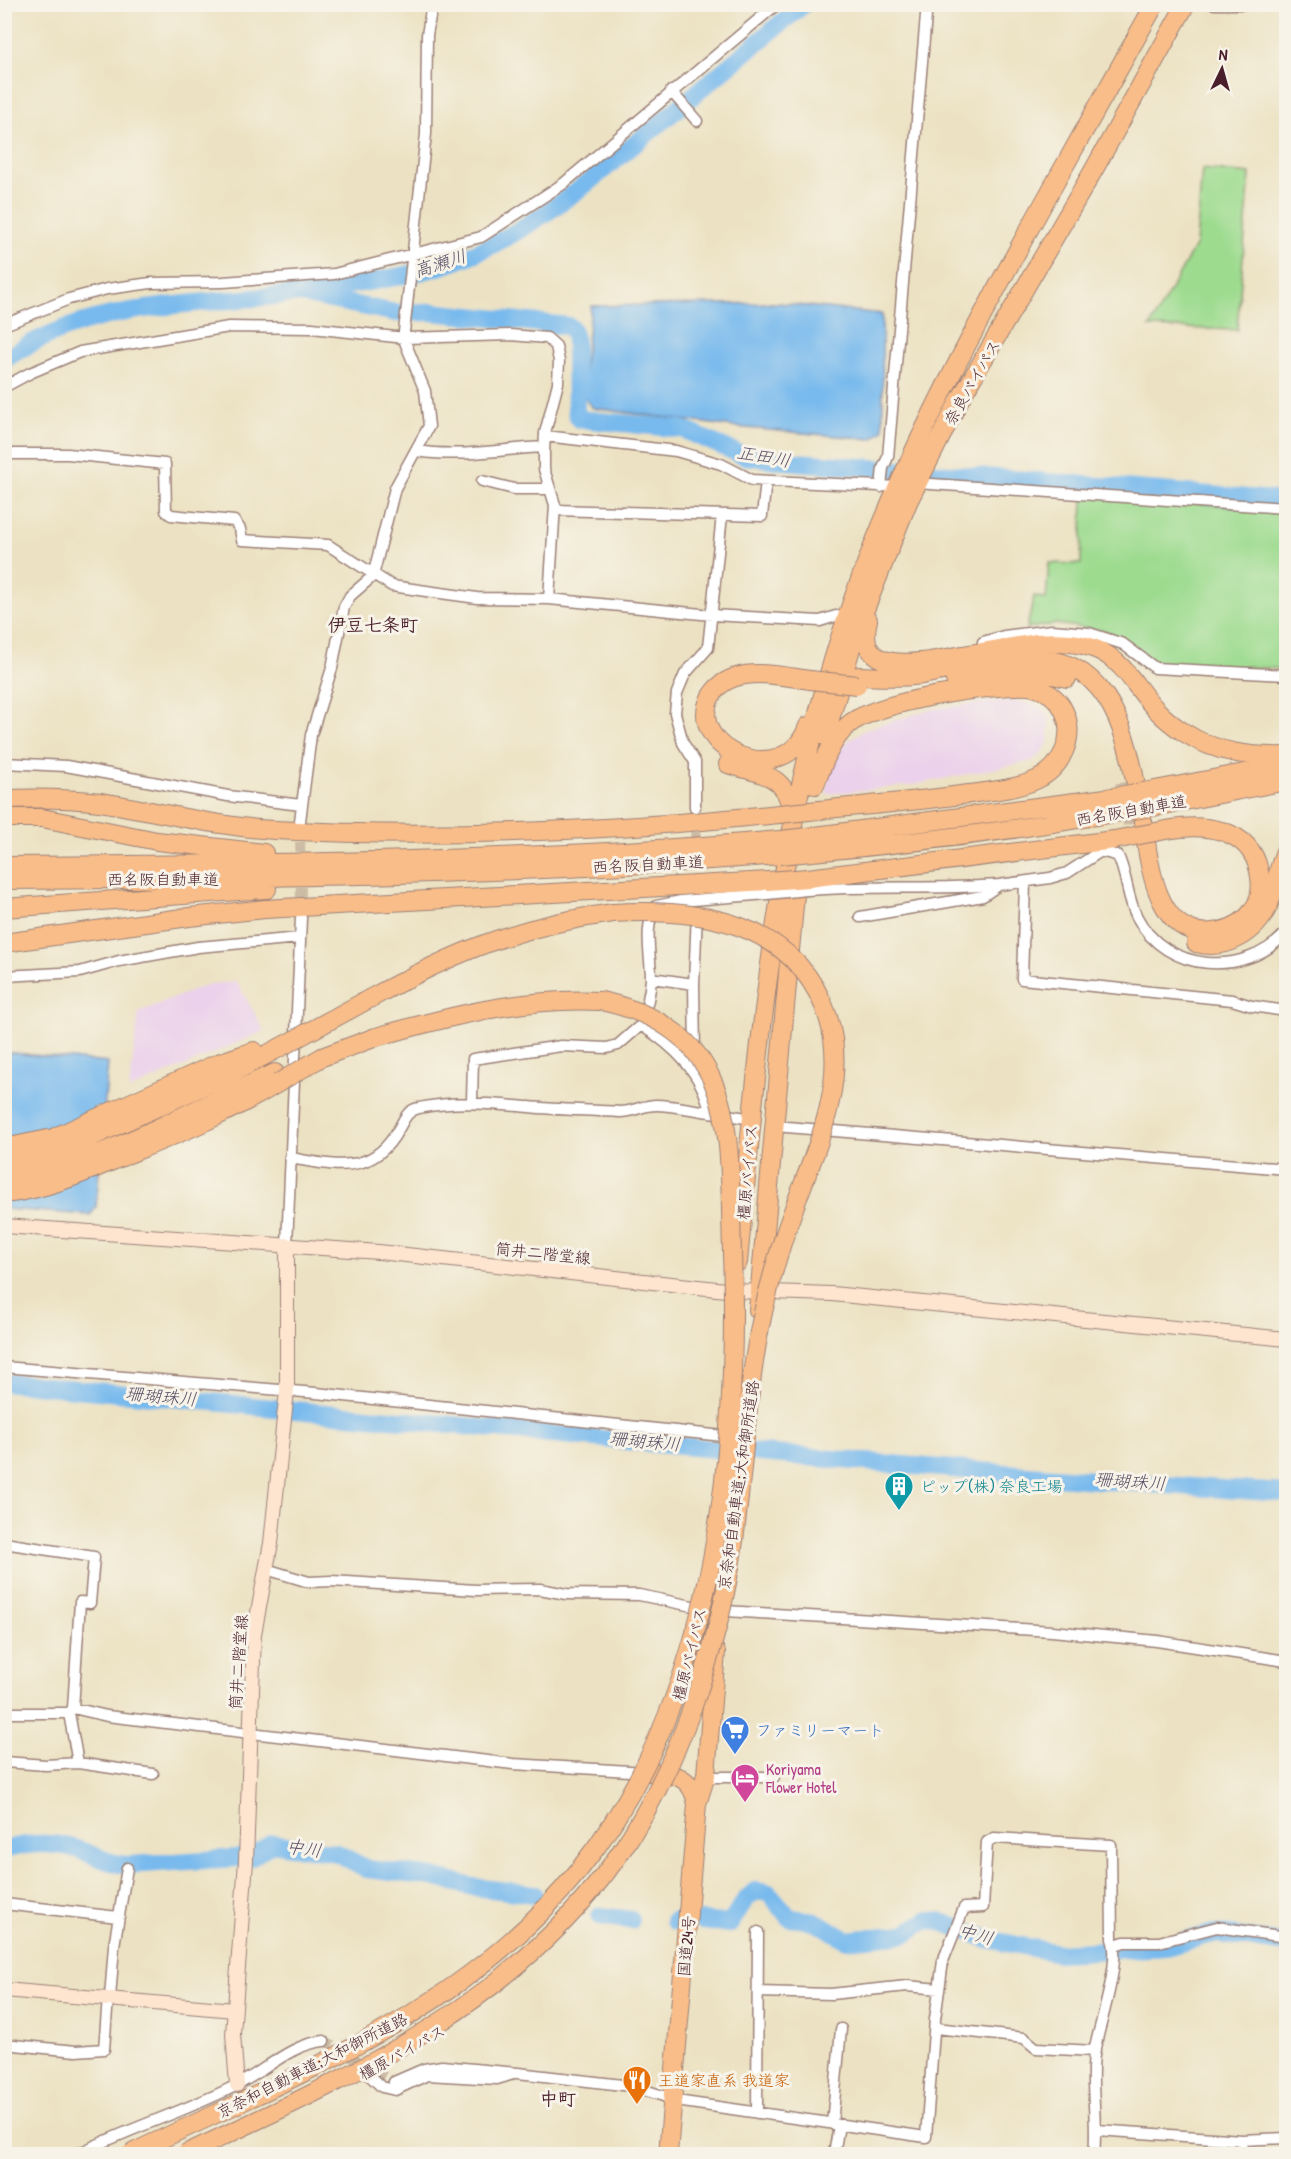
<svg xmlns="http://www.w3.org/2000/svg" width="1291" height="2159" viewBox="0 0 1291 2159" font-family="'Patrick Hand','Klee One',sans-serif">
<rect width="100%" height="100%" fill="#f7f3e8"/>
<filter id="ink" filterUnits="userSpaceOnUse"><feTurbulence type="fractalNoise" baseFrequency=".0167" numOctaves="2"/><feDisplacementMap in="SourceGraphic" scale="12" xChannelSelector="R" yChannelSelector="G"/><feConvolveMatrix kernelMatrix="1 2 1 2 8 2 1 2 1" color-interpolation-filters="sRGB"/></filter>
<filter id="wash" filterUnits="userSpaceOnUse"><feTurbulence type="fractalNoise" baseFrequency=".008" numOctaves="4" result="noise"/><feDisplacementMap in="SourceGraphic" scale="24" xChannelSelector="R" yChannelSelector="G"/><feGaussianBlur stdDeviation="1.35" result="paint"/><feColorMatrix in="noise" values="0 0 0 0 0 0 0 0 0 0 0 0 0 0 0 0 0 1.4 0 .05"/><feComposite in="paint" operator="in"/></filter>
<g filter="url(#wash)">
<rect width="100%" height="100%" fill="#ece2c3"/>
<path fill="#ebd1eb" d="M 1012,699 L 1041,707 L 1049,716 L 1049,740 L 1043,752 L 1032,761 L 913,785 L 826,794 L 828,774 L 835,756 L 848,741 L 866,729 L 933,709 Z
M 237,982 L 264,1031 L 129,1090 L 139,1012 L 209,984 Z"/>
<path fill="#9ddb8f" stroke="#747d5d" stroke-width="1.5" d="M 1202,169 L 1250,174 L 1237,330 L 1150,327 L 1196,244 Z
M 1083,495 L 1286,510 L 1286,669 L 1153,663 L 1126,640 L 1106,631 L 1056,624 L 1027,628 L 1034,596 L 1046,599 L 1049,563 L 1081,564 Z"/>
<path fill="#78baed" stroke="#616c8c" stroke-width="1.5" d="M 779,303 L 882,314 L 883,430 L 872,439 L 734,427 L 593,408 L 581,394 L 591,306 Z
M 4,1052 L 108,1063 L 96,1208 L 90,1215 L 5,1209 Z"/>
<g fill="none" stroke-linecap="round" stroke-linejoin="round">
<path stroke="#78baed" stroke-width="18" d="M 296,293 L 396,313 L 431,312 L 568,326 L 572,329 L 575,338 L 576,411 L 579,419 L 682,429 L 744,456 L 785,461 L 1286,501
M 4,360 C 91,299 197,307 298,293 C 336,287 381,281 419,272 C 482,258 539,220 590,181 L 804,4
M 4,1382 C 431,1423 858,1466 1286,1493
M 4,1850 C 26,1843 48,1842 70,1847 C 90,1852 106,1864 128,1865 L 252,1857 L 272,1843 L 337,1853 L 367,1869 L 432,1877 L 473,1887 L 534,1894
M 600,1916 L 631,1920
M 674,1921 L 683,1920
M 702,1921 L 730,1924 L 745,1900 L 755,1891 L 769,1893 L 790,1918 L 815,1921 L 847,1940 L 905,1934 L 927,1920 L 939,1921 L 987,1939 L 1058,1953 L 1166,1947 L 1207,1935 L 1221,1934 L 1286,1944"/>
</g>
</g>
<g filter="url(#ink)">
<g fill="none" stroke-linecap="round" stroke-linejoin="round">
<path stroke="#ccbba5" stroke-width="10" stroke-dasharray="10 5" stroke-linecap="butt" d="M 695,817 L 697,906
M 300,827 L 301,910
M 324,2041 L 394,2082"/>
<path stroke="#ccbba5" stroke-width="18" stroke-dasharray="18 9" stroke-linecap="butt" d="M 1124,782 L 1132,824"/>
<g stroke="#9b8077" stroke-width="13">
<path id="street" d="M 1214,4 L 1257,4
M 1262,4 L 1286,6
M 671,91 L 697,121
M 4,325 L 69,299 L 107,289 L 151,283 L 223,282 L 334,274 L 481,237 L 563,184 L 777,4
M 4,387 L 30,373 L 80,352 L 229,327 L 312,328 L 405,338 L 510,335 L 547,338 L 556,346 L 559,361 L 558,383 L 545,433 L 544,453 L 544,469 L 555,505 L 549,599
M 545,436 L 676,451 L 721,464 L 752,480 L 901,487
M 417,451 C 459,458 501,449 544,447
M 4,454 L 68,454 L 165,464 L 166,511 L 171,515 L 234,521 L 240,529 L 242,540 L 328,545 L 392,586 L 426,591 L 477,598 L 549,599 L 712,615 L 820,621 L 836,616 L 847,618
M 482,481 L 514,489 L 550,489
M 916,483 L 1286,508
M 881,487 L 883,468 L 888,457 L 927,4
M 555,510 L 762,516 L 766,481
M 983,642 L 1004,636 L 1052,630 L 1089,633 L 1123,644 L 1155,668 L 1286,675
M 4,763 L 66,766 L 228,796 L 301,805
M 695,807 L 695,762 L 683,743 L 675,713 L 677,693 L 685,674 L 708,648 L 722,515
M 300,821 L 311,735 L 332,668 L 344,607 L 350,596 L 373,576 L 395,488 L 429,426 L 425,391 L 405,342 L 404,332 L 426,134 L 427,35 L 432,4
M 1025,883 L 1022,979 L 1232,1000 L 1252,1006 L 1286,1011
M 807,890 C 871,885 935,890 999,885
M 860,917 L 983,896 L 999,885 L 1050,878 L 1067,873 L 1101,851 L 1118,856 C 1127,875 1127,898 1137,917 C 1166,973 1245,978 1286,933
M 4,976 L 80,972 L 119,961 L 198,947 L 300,938
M 651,978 L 694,984 L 695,1054
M 694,984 L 697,912
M 472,1101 L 473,1059 L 561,1046 L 607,1048 L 618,1045 L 641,1025
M 752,1119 L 710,1112 C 703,1073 674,1046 641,1025 C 646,1010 650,995 651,979 C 651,955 643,927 656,906 L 681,901 L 767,894
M 775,1126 L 1286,1169
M 290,1158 C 334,1165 372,1177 398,1130 C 404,1120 407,1110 419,1108 C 459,1100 489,1104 529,1107 C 559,1110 590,1110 620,1112 C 633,1112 643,1105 656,1105 C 673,1105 692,1110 710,1112
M 287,1245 L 301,918
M 4,1367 L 316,1393 L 723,1436
M 4,1543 L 94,1557 L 90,1603 L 80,1602 L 73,1708
M 266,1569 L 309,1582 L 331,1581 L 476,1590 L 540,1589 L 566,1594 L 639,1595 L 702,1608
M 725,1611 L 1052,1631 L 1157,1641 L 1286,1661
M 4,1713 L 69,1713 L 73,1708 L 107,1716 L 513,1764 L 646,1772
M 69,1713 L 78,1763
M 4,1762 L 46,1765 L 78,1763 L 153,1774
M 704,1777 L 774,1777
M 4,1904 L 118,1917
M 1115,1945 L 1124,1942 L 1159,1942 L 1217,1927 L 1286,1937
M 758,1992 L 831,1994 L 907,1986 L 939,1989
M 110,1998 L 114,1946 L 127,1868
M 936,2028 L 1024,2038 L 1036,2048 L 1095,2051
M 4,2044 L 76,2051 L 104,2049 L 108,1998
M 366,2072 L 382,2087 L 395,2090 L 427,2075 L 497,2079 L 510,2075
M 394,2082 L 424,2069 L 442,2066 L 518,2073 L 631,2086 L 683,2102 L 926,2137 L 935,2019 L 943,1961 L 964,1908 L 983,1907 L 987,1842 L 994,1838 L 1111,1845 L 1112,1939 C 1121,1961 1100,2023 1095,2048 C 1089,2082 1098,2120 1094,2154
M 757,2113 L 758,1932
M 832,2124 L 841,2029
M 1097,2130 L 1242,2140 L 1286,2138
M 78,2154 C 129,2128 184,2112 235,2086 C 264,2072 290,2044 324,2041
M 834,2154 L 839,2125
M 1241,2154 L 1242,2140"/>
</g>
<g stroke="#9b8077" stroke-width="16">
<path id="secondary" d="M 4,1226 L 379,1252 L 735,1291 L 832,1294 L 1286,1339
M 4,1990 L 234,2010
M 237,2085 L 233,2034 L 246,1861 L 254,1634 L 271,1543 L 287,1390 L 287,1245"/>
</g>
<g stroke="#9b8077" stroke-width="20">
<path id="highway" d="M 868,620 C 853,682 931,660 964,655 C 988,651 1013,647 1037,643 C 1137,635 1120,693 1185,733 C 1216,753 1251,757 1286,756
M 858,676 C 879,677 901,678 922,675 C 957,669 993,659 1030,658 C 1102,657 1124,721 1135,780
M 955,680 L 1031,671 L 1067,678
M 808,726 C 785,793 683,749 711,696 C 717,686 726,680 736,677 C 759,670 787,677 810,680
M 825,736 L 856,632 L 908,502 L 959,401 L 1092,173 L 1186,4
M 728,764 C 765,776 786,772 793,817
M 815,785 C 823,764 830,742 847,726 C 873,701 993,684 1029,686 C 1045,689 1057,696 1064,711 C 1076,737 1062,768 1036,780 C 1016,789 992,791 969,794 C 919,801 869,805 819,810
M 1155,790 L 1286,765
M 4,799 C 37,798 68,798 100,802 C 159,811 215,827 275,830 C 443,839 612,831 779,814
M 1159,806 L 1286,781
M 4,818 L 42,818 L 157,841 L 264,853
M 1143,822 C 1149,862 1156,940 1214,932 C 1229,930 1244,923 1253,910 C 1261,899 1262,884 1259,871 C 1250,827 1202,823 1166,830
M 815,836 L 1106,798
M 812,852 C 912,843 1010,831 1109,814
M 4,866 C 264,864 523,862 781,840
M 808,878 L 1114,840
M 4,880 C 263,878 521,875 779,855
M 4,908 L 267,889
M 4,943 L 189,917 L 265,909 L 768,881
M 1196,943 C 1227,951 1257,933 1269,904 C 1276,886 1278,867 1286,849
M 371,998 C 455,952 516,926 613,913
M 376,1037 C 450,1016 523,997 601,1001
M 4,1148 L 53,1138 L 218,1063 L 254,1051
M 4,1166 L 49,1155 L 74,1145 L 232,1073 L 279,1048
M 4,1181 C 96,1167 190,1109 275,1073
M 4,1194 C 51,1189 93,1169 136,1151 C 185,1131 233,1111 278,1083
M 738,1262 C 757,1062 775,850 834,657 C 883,495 964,346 1046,199 C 1083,134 1118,69 1155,4
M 758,1310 L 796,883
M 649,1772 C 674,1773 692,1776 697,1804 L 668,2154
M 697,1804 L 706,1775 L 716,1652"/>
</g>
<use href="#street" stroke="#fff" stroke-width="10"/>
<use href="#secondary" stroke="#fde5d0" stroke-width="14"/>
<use href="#highway" stroke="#f9bd89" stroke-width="18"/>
<g stroke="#9b8077" stroke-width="13" stroke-linecap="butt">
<path id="street-bridge" d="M 767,894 L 807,890"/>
</g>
<g stroke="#9b8077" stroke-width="20" stroke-linecap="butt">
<path id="highway-bridge" d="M 810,680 L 857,685
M 1106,798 L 1155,790
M 779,814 L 819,810
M 1109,814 L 1159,806
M 781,840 L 815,836
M 1114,840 L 1166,830
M 779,855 L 812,852
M 768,881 L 808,878
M 279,1048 L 371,998
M 278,1083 L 322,1057 L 376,1037
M 130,2154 C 292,2076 463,2015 579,1870 C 714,1701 739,1462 732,1253 C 728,1140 743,1031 601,1001
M 185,2154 C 347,2078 515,2006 620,1853 C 678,1768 718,1650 733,1548 C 744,1468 746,1387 764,1308 C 772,1275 781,1243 793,1211 C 815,1150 849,1083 828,1017 C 796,921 700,908 613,913"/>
</g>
<use href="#street-bridge" stroke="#fff" stroke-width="10"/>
<use href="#highway-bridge" stroke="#f9bd89" stroke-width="18"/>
</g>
</g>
<defs>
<g id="building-pin" transform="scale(1.5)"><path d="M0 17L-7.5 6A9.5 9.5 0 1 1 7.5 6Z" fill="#0f9aa8" stroke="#f7f3e8"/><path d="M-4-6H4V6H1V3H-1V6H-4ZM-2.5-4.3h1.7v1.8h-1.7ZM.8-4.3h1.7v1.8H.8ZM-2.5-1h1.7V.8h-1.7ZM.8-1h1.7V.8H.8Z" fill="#fff"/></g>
<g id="supermarket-pin" transform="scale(1.5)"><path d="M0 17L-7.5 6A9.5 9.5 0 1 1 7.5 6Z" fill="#3f7fe0" stroke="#f7f3e8"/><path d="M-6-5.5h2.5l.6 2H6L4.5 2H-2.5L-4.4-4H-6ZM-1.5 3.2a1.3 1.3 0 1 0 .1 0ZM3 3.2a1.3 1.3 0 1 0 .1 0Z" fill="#fff"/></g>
<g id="hotel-pin" transform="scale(1.5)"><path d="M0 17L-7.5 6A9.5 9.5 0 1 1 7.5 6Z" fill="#d1479c" stroke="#f7f3e8"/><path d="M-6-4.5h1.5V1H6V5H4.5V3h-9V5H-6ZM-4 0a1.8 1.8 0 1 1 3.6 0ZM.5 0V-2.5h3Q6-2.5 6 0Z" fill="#fff"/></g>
<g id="restaurant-pin" transform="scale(1.5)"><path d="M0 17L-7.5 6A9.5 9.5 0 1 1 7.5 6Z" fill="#e8710a" stroke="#f7f3e8"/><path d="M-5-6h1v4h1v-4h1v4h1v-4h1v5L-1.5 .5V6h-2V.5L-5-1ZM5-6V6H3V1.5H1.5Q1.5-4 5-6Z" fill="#fff"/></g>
</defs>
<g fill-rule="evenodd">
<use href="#building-pin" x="899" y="1486"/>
<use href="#supermarket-pin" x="735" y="1730"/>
<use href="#hotel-pin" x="745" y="1778"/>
<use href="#restaurant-pin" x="637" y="2080"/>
</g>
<g text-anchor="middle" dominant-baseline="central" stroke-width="6" stroke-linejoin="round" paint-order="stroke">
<g font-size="16" fill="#4a1f2b" stroke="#f7f3e8">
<text transform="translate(972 382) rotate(-60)">奈良バイパス</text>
<text transform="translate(1131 810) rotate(-10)">西名阪自動車道</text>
<text transform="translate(648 864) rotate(-3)">西名阪自動車道</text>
<text x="163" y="879">西名阪自動車道</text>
<text transform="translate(747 1172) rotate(-85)">橿原バイパス</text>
<text transform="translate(543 1253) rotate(6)">筒井二階堂線</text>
<text transform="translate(738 1485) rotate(-82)">京奈和自動車道;大和御所道路</text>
<text transform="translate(689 1654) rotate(-76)">橿原バイパス</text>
<text transform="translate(238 1662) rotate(-86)">筒井二階堂線</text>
<text transform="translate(686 1946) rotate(-85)">国道24号</text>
<text transform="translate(402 2052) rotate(-29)">橿原バイパス</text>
<text transform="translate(312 2065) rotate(-27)">京奈和自動車道;大和御所道路</text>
</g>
<g font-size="16" fill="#0d838f" stroke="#f7f3e8" text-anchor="start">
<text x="920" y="1486">ピップ(株) 奈良工場</text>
</g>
<g font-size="16" fill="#366cbe" stroke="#f7f3e8" text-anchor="start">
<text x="756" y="1730">ファミリーマート</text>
</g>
<g font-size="16" fill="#b23c85" stroke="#f7f3e8" text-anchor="start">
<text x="766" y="1769">Koriyama<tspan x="766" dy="18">Flower Hotel</tspan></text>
</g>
<g font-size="16" fill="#c56008" stroke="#f7f3e8" text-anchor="start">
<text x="658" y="2080">王道家直系 我道家</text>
</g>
<g font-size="18" font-style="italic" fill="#584e65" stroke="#f7f3e8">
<text transform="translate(440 263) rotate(-18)">高瀬川</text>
<text transform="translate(764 456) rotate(10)">正田川</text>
<text transform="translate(161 1396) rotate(5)">珊瑚珠川</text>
<text transform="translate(645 1441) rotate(5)">珊瑚珠川</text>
<text transform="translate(1130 1481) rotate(4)">珊瑚珠川</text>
<text transform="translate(304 1848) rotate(8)">中川</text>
<text transform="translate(976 1934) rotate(15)">中川</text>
</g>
<g font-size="18" font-weight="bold" fill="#4a1f2b" stroke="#f7f3e8">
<text x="373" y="624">伊豆七条町</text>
<text x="558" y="2098">中町</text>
</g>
</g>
<rect width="1291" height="2159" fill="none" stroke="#f7f3e8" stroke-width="24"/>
<g transform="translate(1222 69) rotate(5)" stroke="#f7f3e8" stroke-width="4.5" paint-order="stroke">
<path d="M0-4.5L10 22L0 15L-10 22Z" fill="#4a1f2b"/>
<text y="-9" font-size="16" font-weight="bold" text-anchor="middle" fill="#4a1f2b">N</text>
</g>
</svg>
